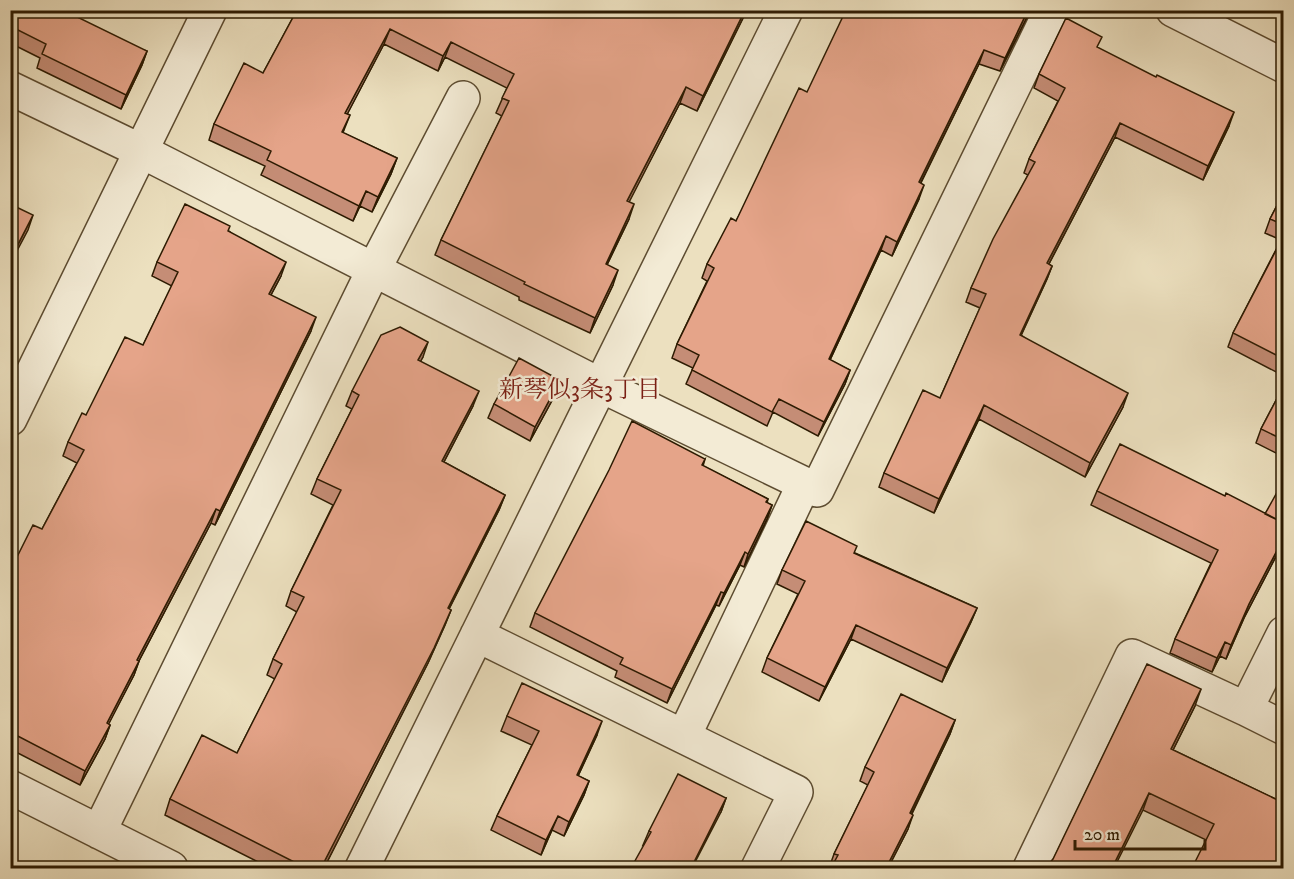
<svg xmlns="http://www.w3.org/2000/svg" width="1294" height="879" viewBox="0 0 1294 879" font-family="'IM FELL DW Pica','Noto Serif JP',serif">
<rect width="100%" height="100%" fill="#ece0bf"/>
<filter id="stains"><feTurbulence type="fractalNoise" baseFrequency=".00333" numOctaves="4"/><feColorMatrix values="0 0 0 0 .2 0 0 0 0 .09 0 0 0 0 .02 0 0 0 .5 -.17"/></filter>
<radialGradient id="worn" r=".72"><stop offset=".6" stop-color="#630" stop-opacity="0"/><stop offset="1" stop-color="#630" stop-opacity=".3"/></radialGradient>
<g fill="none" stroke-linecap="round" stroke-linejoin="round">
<g stroke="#5d4c31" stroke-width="36">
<path id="minor" d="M 1173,10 L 1284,66
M 10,88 L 141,151 L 602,386 L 817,490 L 1051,10
M 10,419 L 210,10
M 1284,633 L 1246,709 L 1284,728
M 477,635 L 796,792 L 758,868
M 684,736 L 804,484
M 10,787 L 171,868
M 99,832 L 373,271 L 463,98
M 362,868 L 786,10
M 1030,868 L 1132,656 L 1246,709"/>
</g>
<use href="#minor" stroke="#f3ebd5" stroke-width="33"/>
</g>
<path fill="#c58d76" stroke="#2d1b02" stroke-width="1.5" d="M 10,10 L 147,51 L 142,65 L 121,109 L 37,68 L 40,58 L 10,43 Z
M 297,10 L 747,10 L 697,111 L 680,103 L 629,201 L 629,219 L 607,265 L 613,285 L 590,333 L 519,300 L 519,297 L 435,255 L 441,240 L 502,116 L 496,113 L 507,88 L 445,57 L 438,71 L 384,44 L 347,114 L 343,133 L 397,158 L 391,174 L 372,212 L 360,206 L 353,221 L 261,175 L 265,166 L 209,140 L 214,124 L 263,73 Z
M 1028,15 L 1000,71 L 979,64 L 921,183 L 919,199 L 892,256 L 881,250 L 830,360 L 850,370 L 845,384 L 818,436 L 773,412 L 767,426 L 686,384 L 693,368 L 672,358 L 677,344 L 707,281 L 702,278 L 707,264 L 736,221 L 807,92 Z
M 1098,48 L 1229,126 L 1203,180 L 1115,137 L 1049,264 L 1052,266 L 1047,279 L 1021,335 L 1123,407 L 1085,477 L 979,419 L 934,513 L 879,487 L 884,473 L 940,398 L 980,308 L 966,302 L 971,288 L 1028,175 L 1024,173 L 1029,159 L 1058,101 L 1034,88 L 1039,74 Z
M 1284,192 L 1284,376 L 1228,347 L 1233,333 L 1281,240 L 1265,233 L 1270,219 Z
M 229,231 L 281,276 L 271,295 L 311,331 L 215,525 L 211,523 L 139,661 L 134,675 L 108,724 L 110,725 L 105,739 L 80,785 L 10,749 L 10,571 L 42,529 L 77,463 L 63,456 L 68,442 L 86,415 L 143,345 L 172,286 L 152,276 L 157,262 Z
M 423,357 L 420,361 L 473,406 L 444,462 L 505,495 L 499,510 L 449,609 L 451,610 L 445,625 L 428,663 L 324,868 L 270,868 L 165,815 L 170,799 L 237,753 L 275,679 L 267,675 L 273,659 L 297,612 L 286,606 L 291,591 L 333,505 L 311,494 L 317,479 L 352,409 L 346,406 L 352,391 Z
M 1284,385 L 1284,457 L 1256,443 L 1261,429 Z
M 555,395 L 530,441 L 488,418 L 494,404 Z
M 705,459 L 703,466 L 768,499 L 767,503 L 772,505 L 767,519 L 744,567 L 740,565 L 719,606 L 716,605 L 667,703 L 615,677 L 617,671 L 530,627 L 535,613 Z
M 1284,487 L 1284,541 L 1244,618 L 1226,659 L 1220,656 L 1212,672 L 1170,653 L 1175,639 L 1211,563 L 1091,505 L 1097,491 L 1225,496 L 1265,514 Z
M 855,553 L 977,608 L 971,622 L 942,682 L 851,639 L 819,701 L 762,672 L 767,658 L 798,594 L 777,584 L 782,570 Z
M 1195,706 L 1173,750 L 1284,803 L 1206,840 L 1143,810 L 1047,866 Z
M 507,716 L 597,735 L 578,776 L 589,781 L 584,795 L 564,836 L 552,830 L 541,855 L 491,830 L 497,816 L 532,745 L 501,731 Z
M 955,720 L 950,734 L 912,814 L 908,829 L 888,868 L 829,868 L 834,854 L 868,785 L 860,781 L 865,767 Z
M 726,798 L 721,812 L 643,845 L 649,831 Z"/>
<path fill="#a07360" stroke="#2d1b02" stroke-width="1.5" d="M 745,10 L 747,10 L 697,111 L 703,96 Z
M 1028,10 L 1029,10 L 1028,15 L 1000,71 L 1005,58 Z
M 390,29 L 384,44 L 340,128 L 345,113 Z
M 451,42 L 445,57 L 438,71 L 443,56 Z
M 984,50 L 979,64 L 914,196 L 919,182 Z
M 147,51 L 142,65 L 121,109 L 126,95 Z
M 686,87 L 680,103 L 622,216 L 627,201 Z
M 1234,112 L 1229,126 L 1203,180 L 1208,166 Z
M 350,115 L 344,130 L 336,147 L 342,132 Z
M 1120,123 L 1115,137 L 1042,277 L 1047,263 Z
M 397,158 L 391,174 L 372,212 L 378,197 Z
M 924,185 L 919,199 L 892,256 L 897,242 Z
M 366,191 L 360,206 L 353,221 L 359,206 Z
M 634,204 L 629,219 L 600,279 L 606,264 Z
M 33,215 L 28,230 L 10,264 L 10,260 Z
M 886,236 L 881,250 L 824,373 L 829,359 Z
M 286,262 L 281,276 L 264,308 L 269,294 Z
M 1052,266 L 1047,279 L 1015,349 L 1020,335 Z
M 618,270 L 613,285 L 590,333 L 595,318 Z
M 316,317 L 311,331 L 215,525 L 220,511 Z
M 428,342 L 423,357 L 413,375 L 418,360 Z
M 850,370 L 845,384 L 818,436 L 824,422 Z
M 560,380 L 555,395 L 530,441 L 535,427 Z
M 479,391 L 473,406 L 436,477 L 442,461 Z
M 1128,393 L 1123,407 L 1085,477 L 1090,463 Z
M 984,405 L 979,419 L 934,513 L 939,499 Z
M 505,495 L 499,510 L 442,623 L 448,608 Z
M 772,505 L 767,519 L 744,567 L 748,554 Z
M 216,509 L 211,523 L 132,674 L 137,660 Z
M 1284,537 L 1284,541 L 1244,618 L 1226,659 L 1231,645 L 1249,604 Z
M 745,552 L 740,565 L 719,606 L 724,593 Z
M 721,592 L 716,605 L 667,703 L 672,689 Z
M 977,608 L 971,622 L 942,682 L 947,668 Z
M 451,610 L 445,625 L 428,663 L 324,868 L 321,868 Z
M 856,625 L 851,639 L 819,701 L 825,687 Z
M 1225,642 L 1220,656 L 1212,672 L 1217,658 Z
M 139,661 L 134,675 L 102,737 L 107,723 Z
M 1201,689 L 1195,706 L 1165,766 L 1171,749 Z
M 955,720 L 950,734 L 905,827 L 910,813 Z
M 602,721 L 597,735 L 572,789 L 577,775 Z
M 110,725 L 105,739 L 80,785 L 85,771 Z
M 589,781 L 584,795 L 564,836 L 569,822 Z
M 1149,793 L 1143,810 L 1114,868 L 1112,868 Z
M 726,798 L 721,812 L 692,868 L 691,868 Z
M 913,815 L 908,829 L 888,868 L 886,868 Z
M 558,816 L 552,830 L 541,855 L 546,840 Z"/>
<path fill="#e5a489" stroke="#2d1b02" stroke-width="1.5" d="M 10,10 L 63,10 L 147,51 L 126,95 L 42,54 L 46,44 L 10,26 Z
M 297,10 L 745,10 L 703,96 L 686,87 L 627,201 L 634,204 L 606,264 L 618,270 L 595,318 L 524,284 L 525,282 L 441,240 L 509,101 L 502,98 L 514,74 L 451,42 L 443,56 L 390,29 L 345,113 L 350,115 L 342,132 L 397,158 L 378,197 L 366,191 L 359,206 L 267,160 L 271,151 L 214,124 L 244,63 L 263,73 Z
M 846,10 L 1028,10 L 1005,58 L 984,50 L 919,182 L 924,185 L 897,242 L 886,236 L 829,359 L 850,370 L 824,422 L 779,399 L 772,412 L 692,370 L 699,355 L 677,344 L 714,268 L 707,264 L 731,218 L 736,221 L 799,88 L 807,92 Z
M 1066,18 L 1102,37 L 1097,47 L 1156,77 L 1157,75 L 1234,112 L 1208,166 L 1120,123 L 1047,263 L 1052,266 L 1020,335 L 1128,393 L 1090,463 L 984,405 L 939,499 L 884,473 L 923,390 L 940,398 L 986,294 L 971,288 L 993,239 L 1035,162 L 1029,159 L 1065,88 L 1039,74 Z
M 1284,192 L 1284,225 L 1270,219 Z
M 10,204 L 33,215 L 10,260 Z
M 185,204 L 230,226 L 228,231 L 286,262 L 269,294 L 316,317 L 220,511 L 216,509 L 137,660 L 139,661 L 107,723 L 110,725 L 85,771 L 10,732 L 10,580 L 14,573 L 10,571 L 33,525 L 42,529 L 84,450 L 68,442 L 82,413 L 86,415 L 125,337 L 143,345 L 178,272 L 157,262 Z
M 1284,235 L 1284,359 L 1233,333 Z
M 400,327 L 428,342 L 418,360 L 479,391 L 442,461 L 505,495 L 448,608 L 451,610 L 434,648 L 321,868 L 306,868 L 170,799 L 202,735 L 237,753 L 282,664 L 273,659 L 304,597 L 291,591 L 341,490 L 317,479 L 359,395 L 352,391 L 381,335 Z
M 519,358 L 560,380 L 535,427 L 494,404 Z
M 1284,385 L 1284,440 L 1261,429 Z
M 632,421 L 705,459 L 702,465 L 768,499 L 766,502 L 772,505 L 748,554 L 745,552 L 724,593 L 721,592 L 672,689 L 620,664 L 623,658 L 535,613 L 609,470 Z
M 1120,444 L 1225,496 L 1226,493 L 1284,523 L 1284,537 L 1249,604 L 1231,645 L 1225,642 L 1217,658 L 1175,639 L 1218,550 L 1097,491 Z
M 1281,485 L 1284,487 L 1284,523 L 1265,514 Z
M 806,521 L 857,546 L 854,553 L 977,608 L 947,668 L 856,625 L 825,687 L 767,658 L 805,581 L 782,570 Z
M 1147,664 L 1201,689 L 1171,749 L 1284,803 L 1284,868 L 1192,868 L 1214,824 L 1149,793 L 1112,868 L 1042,868 L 1047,866 L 1053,859 Z
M 522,683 L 602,721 L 577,775 L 589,781 L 569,822 L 558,816 L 546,840 L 497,816 L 539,731 L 507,716 Z
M 901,694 L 955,720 L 910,813 L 913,815 L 886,868 L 831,868 L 838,855 L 834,854 L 874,772 L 865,767 Z
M 678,774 L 726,798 L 691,868 L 631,868 L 651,832 L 649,831 Z"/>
<g text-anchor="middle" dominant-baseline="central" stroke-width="5" stroke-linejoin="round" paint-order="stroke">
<g font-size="24" fill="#7a1f14" stroke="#f3ebd5">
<text x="580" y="390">新琴似3条3丁目</text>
</g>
</g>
<rect width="1294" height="879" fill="none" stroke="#ece0bf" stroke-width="36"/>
<rect x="12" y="12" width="1270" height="855" fill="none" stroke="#2d1b02" stroke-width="3"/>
<rect x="18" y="18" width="1258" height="843" fill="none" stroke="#2d1b02" stroke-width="1.5"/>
<path d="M1075 840v9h130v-9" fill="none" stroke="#2d1b02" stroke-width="3"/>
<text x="1084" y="840" font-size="18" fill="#2d1b02" stroke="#f3ebd5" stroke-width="4.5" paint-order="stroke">20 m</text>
<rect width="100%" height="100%" filter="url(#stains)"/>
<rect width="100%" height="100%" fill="url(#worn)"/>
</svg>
